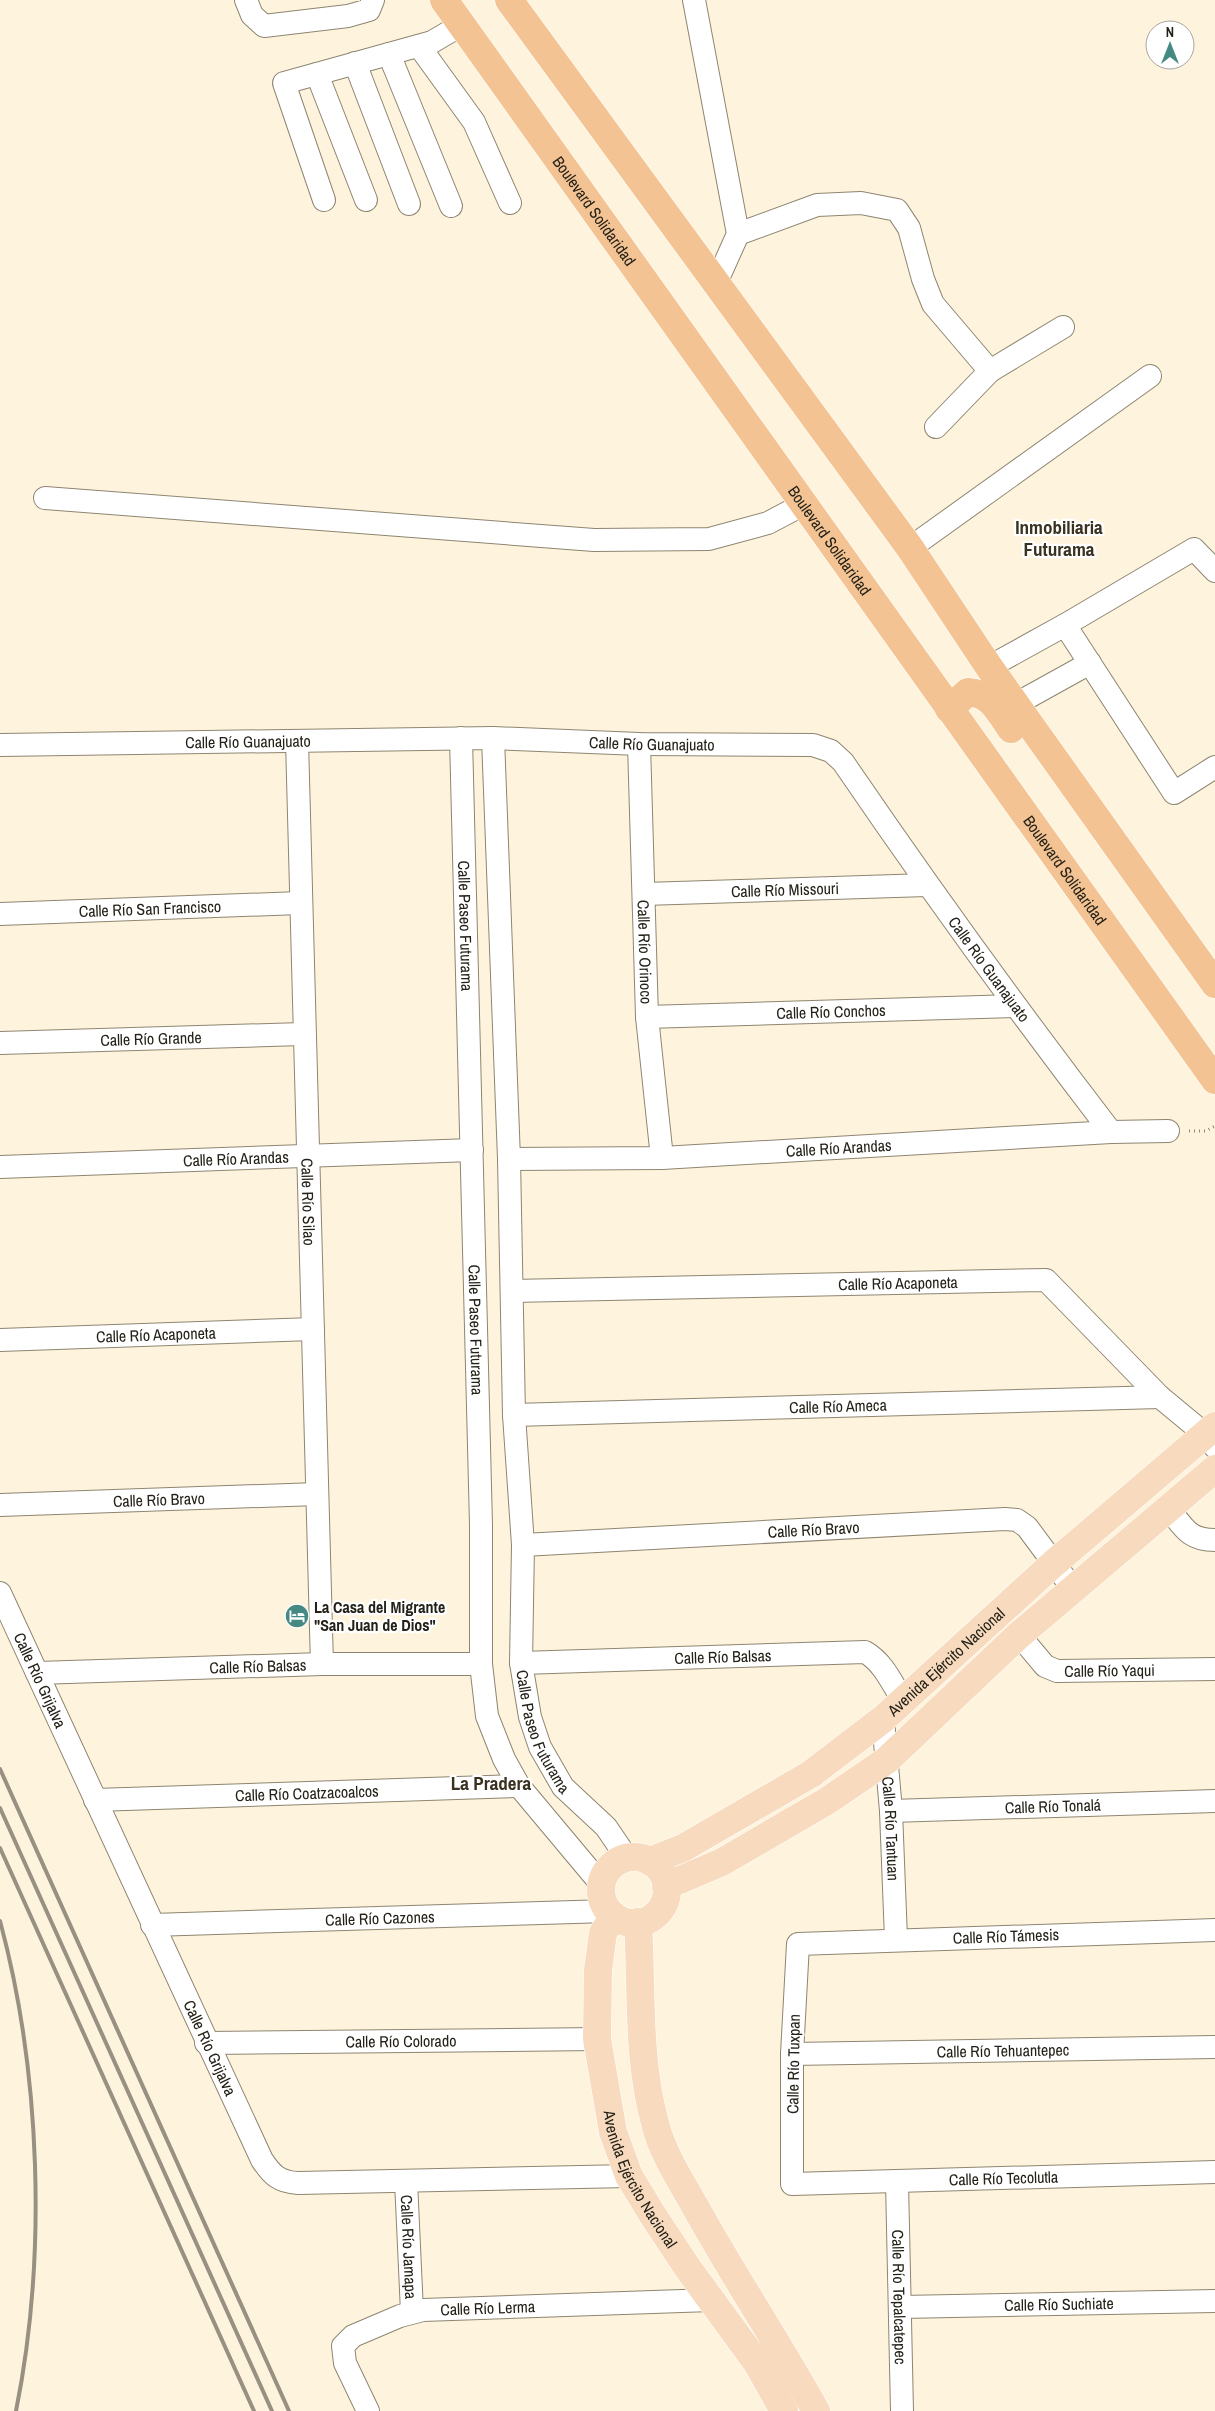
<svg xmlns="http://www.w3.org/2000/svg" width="1215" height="2411" viewBox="0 0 1215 2411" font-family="'Archivo Narrow',sans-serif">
<rect width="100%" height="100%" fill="#fef4de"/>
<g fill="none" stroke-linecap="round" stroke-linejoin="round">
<g stroke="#8e8571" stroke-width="24">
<g id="minor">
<path d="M 246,0 L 252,15 L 264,26 L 348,16 L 369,10 L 373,0"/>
<path d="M 694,0 L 738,234 L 716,283"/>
<path d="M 419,46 L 474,122 L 510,203"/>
<path d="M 389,54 L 451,206"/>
<path d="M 355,63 L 409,204"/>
<path d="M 317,74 L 366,200"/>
<path d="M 324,200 L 284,83 L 432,42 L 461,25"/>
<path d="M 738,234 L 817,205 L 861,203 L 897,210 L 909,228 L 923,279 L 933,304 L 990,371 L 1063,327"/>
<path d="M 936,427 L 990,371"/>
<path d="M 45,498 L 594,540 L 709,539 L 768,523 L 804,504"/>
<path d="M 910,548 L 1150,376"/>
<path d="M 1065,625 L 1194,549 L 1215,571"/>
<path d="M 989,667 L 1065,625 L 1174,793 L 1215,767"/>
<path d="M 1016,704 L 1090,663"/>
<path id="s1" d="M 461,738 L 481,1525 L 481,1664 L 487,1716 L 504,1759 L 519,1786 L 601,1884"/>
<path id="s2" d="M 493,738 L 509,1159 L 514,1415 L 523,1545 L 521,1663 L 530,1717 L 540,1747 L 563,1787 L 606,1827 L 627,1858"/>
<path id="s3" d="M 297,741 C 303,1048 313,1356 322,1664"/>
<path id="s4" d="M 639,744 L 647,1017 L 662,1158"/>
<path id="s5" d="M 0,745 L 493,738 L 639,744 L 813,745 L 831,751 L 843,762 C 929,888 1018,1011 1111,1132"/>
<path id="s6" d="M 644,894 L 927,885"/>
<path id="s7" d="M 0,914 L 300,903"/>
<path id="s8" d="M 647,1017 L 1015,1006"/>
<path id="s9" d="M 0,1043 L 302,1034"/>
<path id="s10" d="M 509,1159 L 662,1158 L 1111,1132 L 1168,1131"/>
<path id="s11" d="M 0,1167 L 472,1150"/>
<path id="s12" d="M 512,1291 L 1046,1280 L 1160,1397 L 1206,1435 L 1215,1447"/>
<path id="s13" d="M 0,1340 L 313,1329"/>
<path id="s14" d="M 514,1415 L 1160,1397"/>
<path id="s15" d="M 0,1505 L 317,1494"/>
<path d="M 1169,1509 C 1184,1528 1189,1540 1215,1540"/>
<path id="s16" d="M 523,1545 L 1005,1519 L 1017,1520 L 1027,1527 L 1073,1589"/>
<path id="s17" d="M 0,1593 L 262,2160 C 272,2175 279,2182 298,2183 L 629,2176"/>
<path id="s18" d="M 1019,1635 L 1045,1666 L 1057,1671 L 1215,1669"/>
<path id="s19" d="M 521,1663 L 865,1652 C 883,1662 892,1683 902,1699"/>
<path id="s20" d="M 37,1673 L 322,1664 L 481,1664"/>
<path id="s21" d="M 883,1719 L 891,1811 L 896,1939"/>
<path id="s22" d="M 95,1800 L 519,1786"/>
<path id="s23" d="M 891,1811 L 1215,1801"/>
<path id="s24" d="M 152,1925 L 608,1911"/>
<path id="s25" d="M 1215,1930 L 798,1944 L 792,2054 L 792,2184 L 1215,2172"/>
<path id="s26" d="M 206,2043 L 597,2039"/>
<path id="s27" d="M 792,2054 L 1215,2047"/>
<path id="s28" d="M 406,2181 L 412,2312"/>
<path id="s29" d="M 897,2182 L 902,2411"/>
<path id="s30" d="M 901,2307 L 1215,2301"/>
<path id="s31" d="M 368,2411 L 345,2363 L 343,2346 L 353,2336 L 400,2316 L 423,2310 L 711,2300"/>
</g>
</g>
<g stroke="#fff" stroke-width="29">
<g id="major">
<circle cx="634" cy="1890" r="33"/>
<path id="s32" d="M 650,1861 L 683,1848 L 811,1774 L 883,1719 L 1053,1564 L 1215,1426"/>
<path d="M 666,1886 L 722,1862 L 827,1801 L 887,1760 L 1019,1635 L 1215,1469"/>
<path id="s33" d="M 614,1916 L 603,1933 L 598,1970 L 597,2039 L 613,2132 L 629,2176 L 652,2214 L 687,2267 L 757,2363 L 784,2411"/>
<path d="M 638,1922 C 642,1990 637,2057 655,2123 C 662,2153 681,2181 696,2208 C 734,2277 778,2342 816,2411"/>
</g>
</g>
<g stroke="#fff" stroke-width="29">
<g id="highway">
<path id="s34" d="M 444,0 L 1215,1080"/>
<path d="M 509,0 L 910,548 L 989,667 L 1215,984"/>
<path d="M 949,709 L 968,692 C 992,694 998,711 1011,729"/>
</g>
</g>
<path stroke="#8e8878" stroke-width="3" stroke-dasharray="1 4" stroke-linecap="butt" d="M 1189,1131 L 1206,1131 L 1215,1126"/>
<use href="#minor" stroke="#fff" stroke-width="22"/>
<use href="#major" stroke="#f8dbbe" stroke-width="28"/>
<use href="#highway" stroke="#f4c393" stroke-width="28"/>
<path stroke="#989181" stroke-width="4" d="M 0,1769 L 289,2411
M 0,1808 L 272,2411
M 0,1848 L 254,2411
M 0,1921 C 41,2073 47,2257 16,2411"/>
</g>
<defs>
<g id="hotel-disc" transform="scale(1.25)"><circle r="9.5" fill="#458a82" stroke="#fff"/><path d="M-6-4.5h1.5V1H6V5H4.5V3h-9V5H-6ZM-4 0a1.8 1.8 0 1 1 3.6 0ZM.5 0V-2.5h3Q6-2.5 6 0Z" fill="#fff"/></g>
</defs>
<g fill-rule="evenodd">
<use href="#hotel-disc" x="297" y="1616"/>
</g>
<g text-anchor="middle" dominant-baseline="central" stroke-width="4.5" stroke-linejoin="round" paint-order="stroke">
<g font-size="16" fill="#242118" stroke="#fff">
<text stroke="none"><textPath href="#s34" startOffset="259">Boulevard Solidaridad</textPath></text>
<text stroke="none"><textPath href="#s34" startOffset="664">Boulevard Solidaridad</textPath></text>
<text stroke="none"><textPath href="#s5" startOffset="248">Calle Río Guanajuato</textPath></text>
<text stroke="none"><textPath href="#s5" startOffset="652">Calle Río Guanajuato</textPath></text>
<text stroke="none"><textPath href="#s34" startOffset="1069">Boulevard Solidaridad</textPath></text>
<text stroke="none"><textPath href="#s6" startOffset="141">Calle Río Missouri</textPath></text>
<text stroke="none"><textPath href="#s7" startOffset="150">Calle Río San Francisco</textPath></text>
<text stroke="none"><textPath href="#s1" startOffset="188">Calle Paseo Futurama</textPath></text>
<text stroke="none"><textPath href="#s4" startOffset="208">Calle Río Orinoco</textPath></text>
<text stroke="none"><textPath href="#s5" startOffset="1102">Calle Río Guanajuato</textPath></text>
<text stroke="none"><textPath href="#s8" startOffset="184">Calle Río Conchos</textPath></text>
<text stroke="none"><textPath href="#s9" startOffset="151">Calle Río Grande</textPath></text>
<text stroke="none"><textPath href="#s10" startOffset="330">Calle Río Arandas</textPath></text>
<text stroke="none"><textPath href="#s11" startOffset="236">Calle Río Arandas</textPath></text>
<text stroke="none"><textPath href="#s3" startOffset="461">Calle Río Silao</textPath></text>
<text stroke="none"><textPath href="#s12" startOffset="386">Calle Río Acaponeta</textPath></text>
<text stroke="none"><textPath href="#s1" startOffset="592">Calle Paseo Futurama</textPath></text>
<text stroke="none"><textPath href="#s13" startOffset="156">Calle Río Acaponeta</textPath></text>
<text stroke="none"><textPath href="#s14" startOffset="324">Calle Río Ameca</textPath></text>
<text stroke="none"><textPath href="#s15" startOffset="159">Calle Río Bravo</textPath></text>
<text stroke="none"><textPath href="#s16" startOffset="291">Calle Río Bravo</textPath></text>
<text stroke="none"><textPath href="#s19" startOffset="202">Calle Río Balsas</textPath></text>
<text stroke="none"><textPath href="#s32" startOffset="359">Avenida Ejército Nacional</textPath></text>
<text stroke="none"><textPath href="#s20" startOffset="221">Calle Río Balsas</textPath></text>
<text stroke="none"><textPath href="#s18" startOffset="106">Calle Río Yaqui</textPath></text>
<text stroke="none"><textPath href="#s17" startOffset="96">Calle Río Grijalva</textPath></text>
<text stroke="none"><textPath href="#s2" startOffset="998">Calle Paseo Futurama</textPath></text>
<text stroke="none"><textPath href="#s22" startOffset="212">Calle Río Coatzacoalcos</textPath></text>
<text stroke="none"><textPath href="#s23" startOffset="162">Calle Río Tonalá</textPath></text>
<text stroke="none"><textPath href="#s21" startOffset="110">Calle Río Tantuan</textPath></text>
<text stroke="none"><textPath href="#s24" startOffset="228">Calle Río Cazones</textPath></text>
<text transform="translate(1006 1936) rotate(-2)">Calle Río Támesis</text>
<text stroke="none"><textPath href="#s26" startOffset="195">Calle Río Colorado</textPath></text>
<text stroke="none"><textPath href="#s17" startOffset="501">Calle Río Grijalva</textPath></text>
<text stroke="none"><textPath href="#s27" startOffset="211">Calle Río Tehuantepec</textPath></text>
<text transform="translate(793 2064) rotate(-89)">Calle Río Tuxpan</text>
<text stroke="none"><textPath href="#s33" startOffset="275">Avenida Ejército Nacional</textPath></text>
<text stroke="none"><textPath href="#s25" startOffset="869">Calle Río Tecolutla</textPath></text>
<text stroke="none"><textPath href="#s28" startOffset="66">Calle Río Jamapa</textPath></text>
<text stroke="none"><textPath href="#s29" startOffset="115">Calle Río Tepalcatepec</textPath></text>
<text stroke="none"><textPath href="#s30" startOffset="158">Calle Río Suchiate</textPath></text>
<text stroke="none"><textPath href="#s31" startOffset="224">Calle Río Lerma</textPath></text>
</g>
<g font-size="16" font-weight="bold" fill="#242118" stroke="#fff" text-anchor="start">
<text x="314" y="1607">La Casa del Migrante<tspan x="314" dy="18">"San Juan de Dios"</tspan></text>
</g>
<g font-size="19" font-weight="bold" fill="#3a3220" stroke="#fff">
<text x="1059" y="527">Inmobiliaria<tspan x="1059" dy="22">Futurama</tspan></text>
<text x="491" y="1783">La Pradera</text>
</g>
</g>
<g transform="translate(1170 45)"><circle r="24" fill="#ffffff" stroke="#a7a6a3"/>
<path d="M0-4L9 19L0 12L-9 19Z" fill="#458a82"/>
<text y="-8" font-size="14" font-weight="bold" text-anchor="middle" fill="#242118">N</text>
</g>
</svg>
